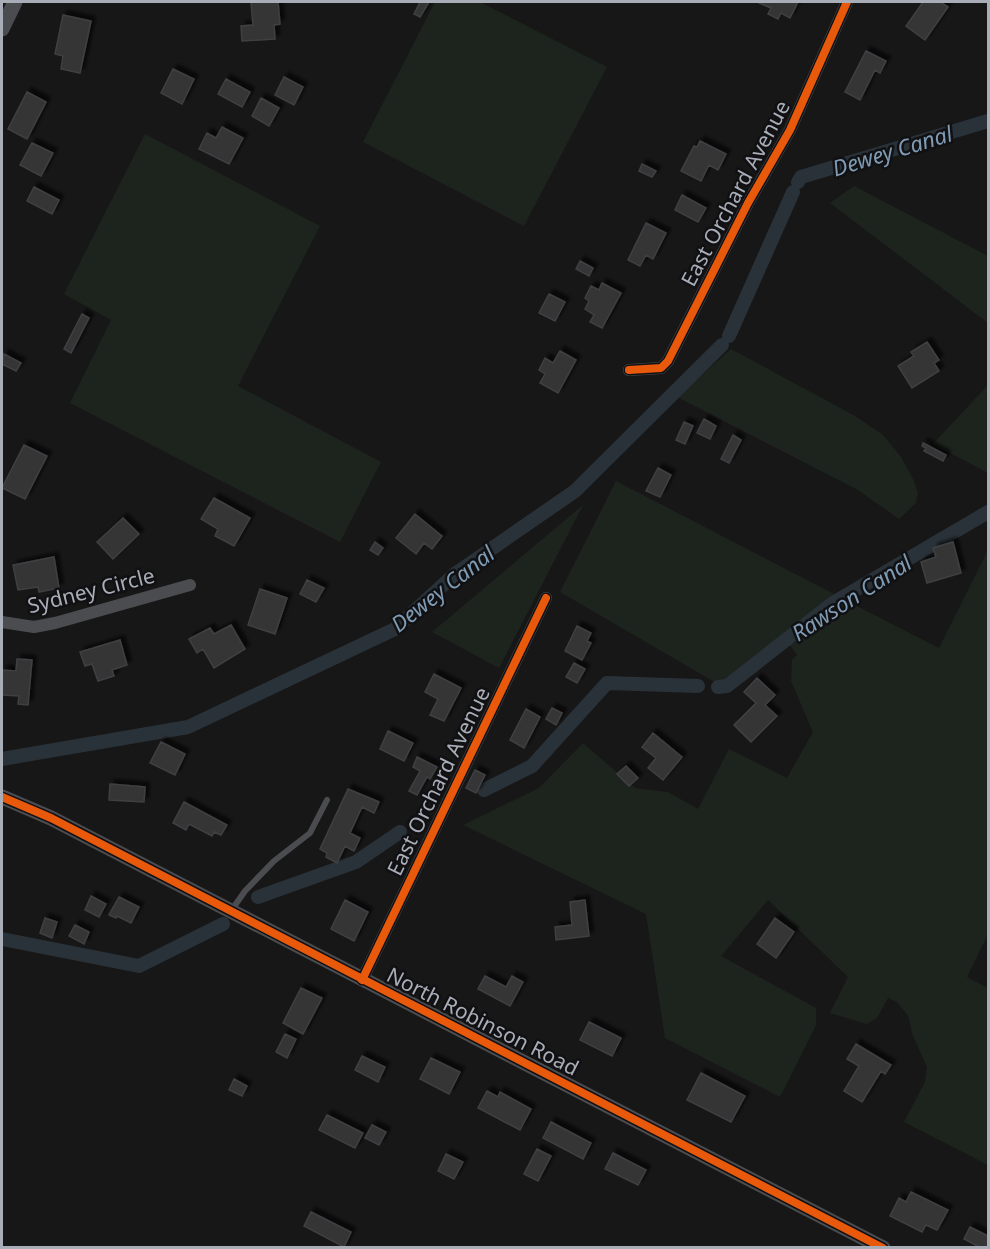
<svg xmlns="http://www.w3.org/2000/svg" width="990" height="1249" viewBox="0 0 990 1249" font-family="'Noto Sans',sans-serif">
<defs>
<filter id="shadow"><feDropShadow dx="4.5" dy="-4.5" stdDeviation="1.5" flood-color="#0009"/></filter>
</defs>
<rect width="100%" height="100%" fill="#171717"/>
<path fill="#1d241e" d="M 435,2 L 480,2 L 607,67 L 524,226 L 363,142 Z
M 145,134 L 320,226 L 238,386 L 381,462 L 340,542 L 70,403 L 111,320 L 64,294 Z
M 854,186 L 988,256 L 988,323 L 830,203 Z
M 731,349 L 855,416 L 883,435 L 901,457 L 914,481 L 918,493 L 916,503 L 899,519 L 858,490 L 677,397 Z
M 988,385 L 988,473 L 933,444 Z
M 616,481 L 838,596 L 718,684 L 560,592 Z
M 583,505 L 499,668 L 432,632 Z
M 988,550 L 988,934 L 967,977 L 988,988 L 988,1165 L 904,1122 L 925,1082 L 927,1067 L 913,1036 L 908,1016 L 897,1002 L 888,998 L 877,1018 L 867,1024 L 830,1013 L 848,977 L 768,900 L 721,956 L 816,1008 L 816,1025 L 780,1097 L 665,1038 L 646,914 L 463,825 L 539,788 L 583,743 L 635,788 L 668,792 L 698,809 L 729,749 L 787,778 L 813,732 L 791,681 L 792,660 L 797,655 L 789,644 L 847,601 L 939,648 Z"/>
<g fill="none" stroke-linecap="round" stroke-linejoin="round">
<path stroke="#2a3239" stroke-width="14" d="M 798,182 L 801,177 L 988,121
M 729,336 L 793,192
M 718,687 L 727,686 L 833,603 L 988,512
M 2,759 L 188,727 L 395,629 L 455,574 L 575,491 L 722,345
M 484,790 L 532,766 L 607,683 L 698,686
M 258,897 L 356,862 L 400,832
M 2,939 L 139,966 L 223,924"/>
</g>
<path fill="#353536" stroke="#3f4043" stroke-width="1.5" filter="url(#shadow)" d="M 251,2 L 278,2 L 280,24 L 274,25 L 275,39 L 242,41 L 241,26 L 253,25 Z
M 420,2 L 429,2 L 420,17 L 414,14 Z
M 757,2 L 798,2 L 790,18 L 781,13 L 778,19 L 768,14 L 771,8 Z
M 923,2 L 940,2 L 948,7 L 925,40 L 906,26 Z
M 63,15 L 91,21 L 80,73 L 61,69 L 63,56 L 55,54 Z
M 866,51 L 886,61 L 880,73 L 875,70 L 860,100 L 845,92 Z
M 173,69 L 194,79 L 182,104 L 161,93 Z
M 284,77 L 303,87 L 294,105 L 275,95 Z
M 226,79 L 250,92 L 242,107 L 218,94 Z
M 27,92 L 46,102 L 27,139 L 8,129 Z
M 261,98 L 279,108 L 269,126 L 252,116 Z
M 222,127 L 243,138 L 229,164 L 199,149 L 207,133 L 216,138 Z
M 700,141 L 726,154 L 718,170 L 709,165 L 701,181 L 681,171 L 694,146 L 697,147 Z
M 32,143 L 53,153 L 41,176 L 20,165 Z
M 642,164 L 656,171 L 652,177 L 639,171 Z
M 34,187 L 59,200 L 52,214 L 27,201 Z
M 682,195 L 706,208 L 698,222 L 675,210 Z
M 646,223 L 666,233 L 653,259 L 646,255 L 640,266 L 628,260 Z
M 580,261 L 593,268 L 589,276 L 576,269 Z
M 602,283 L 621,293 L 602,328 L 590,322 L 594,315 L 585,309 L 589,301 L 585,298 L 591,286 L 599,290 Z
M 549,294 L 565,302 L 555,321 L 539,313 Z
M 82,314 L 89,318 L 71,353 L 64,349 Z
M 927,342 L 939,360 L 934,363 L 939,371 L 912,388 L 898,366 L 914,356 L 911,352 Z
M 560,351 L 576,360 L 558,393 L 540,383 L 545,374 L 539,370 L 545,358 L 553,363 Z
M 4,354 L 21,363 L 16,371 L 2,364 Z
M 704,419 L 716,426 L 710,439 L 697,433 Z
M 684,422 L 693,426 L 685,444 L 676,440 Z
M 733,435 L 741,440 L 729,463 L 721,459 Z
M 923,443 L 946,455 L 943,461 L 924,451 L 926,448 L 922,446 Z
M 24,445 L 47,456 L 25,499 L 2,488 Z
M 658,468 L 671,475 L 660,497 L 646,491 Z
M 214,498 L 250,518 L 234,546 L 215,536 L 218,529 L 201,519 Z
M 415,514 L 442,536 L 432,549 L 424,543 L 416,554 L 396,538 Z
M 123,518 L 139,534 L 113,559 L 97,542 Z
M 375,542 L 383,548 L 378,555 L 370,550 Z
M 953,542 L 961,573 L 927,583 L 921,562 L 936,557 L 933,548 Z
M 54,557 L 59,588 L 39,592 L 38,587 L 18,590 L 13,565 Z
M 307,580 L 324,588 L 316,602 L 300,594 Z
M 260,589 L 287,598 L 275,634 L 248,625 Z
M 231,625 L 245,649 L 214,668 L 203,649 L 197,653 L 189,639 L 210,628 L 214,634 Z
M 577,626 L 591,633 L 587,641 L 591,643 L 582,660 L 565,651 Z
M 120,640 L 127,665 L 112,670 L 114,676 L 98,681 L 92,664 L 85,666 L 80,652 Z
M 17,659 L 32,660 L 28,705 L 18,704 L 19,696 L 2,695 L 2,670 L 16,671 Z
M 574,663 L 585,669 L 577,683 L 566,677 Z
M 434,674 L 461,688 L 444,721 L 430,715 L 438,699 L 425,692 Z
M 757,678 L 775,695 L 765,705 L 777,716 L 751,742 L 734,725 L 756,703 L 744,692 Z
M 552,708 L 562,713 L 556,725 L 546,719 Z
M 526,709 L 540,717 L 524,748 L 510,740 Z
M 388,731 L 413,743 L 404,761 L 380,749 Z
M 653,733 L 682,757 L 663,780 L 648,768 L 656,758 L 642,747 Z
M 161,742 L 185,754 L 175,775 L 150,763 Z
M 417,757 L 437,767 L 430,779 L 427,777 L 417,795 L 409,791 L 420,771 L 413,767 Z
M 626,766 L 638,778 L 629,786 L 617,774 Z
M 475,770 L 485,775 L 476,793 L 466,788 Z
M 110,784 L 145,787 L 144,802 L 109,800 Z
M 348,789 L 379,802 L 374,813 L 362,807 L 350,833 L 360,838 L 354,851 L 345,846 L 337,863 L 326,857 L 327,853 L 320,849 Z
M 184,802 L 227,825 L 221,835 L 214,832 L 212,836 L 189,824 L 186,830 L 173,823 Z
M 91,896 L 106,904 L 99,917 L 85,910 Z
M 119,897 L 139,907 L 131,923 L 117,916 L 116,918 L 109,915 Z
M 345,900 L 368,912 L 354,941 L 331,929 Z
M 585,900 L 589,936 L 556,940 L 555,927 L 572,925 L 570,902 Z
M 45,918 L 57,922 L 52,938 L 40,933 Z
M 775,918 L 794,932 L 776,958 L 757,944 Z
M 75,925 L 89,932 L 84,944 L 69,936 Z
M 485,976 L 506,987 L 512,976 L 523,982 L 510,1006 L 478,989 Z
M 301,988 L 322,998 L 303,1034 L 283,1023 Z
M 589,1022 L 621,1038 L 612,1056 L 580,1040 Z
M 285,1034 L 296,1039 L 287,1058 L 276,1052 Z
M 856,1044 L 891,1065 L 885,1074 L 881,1071 L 862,1102 L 844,1091 L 859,1066 L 847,1059 Z
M 362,1056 L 385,1067 L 378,1082 L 355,1070 Z
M 431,1058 L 460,1072 L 449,1094 L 420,1079 Z
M 701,1073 L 745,1096 L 731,1122 L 687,1100 Z
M 234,1079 L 247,1086 L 242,1096 L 229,1090 Z
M 487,1091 L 498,1097 L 500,1092 L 531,1109 L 520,1130 L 478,1108 Z
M 327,1115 L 363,1133 L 355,1148 L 319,1130 Z
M 551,1122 L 591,1143 L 583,1159 L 543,1138 Z
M 372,1125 L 386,1132 L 379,1145 L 365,1138 Z
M 537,1149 L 551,1156 L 538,1181 L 524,1174 Z
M 613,1153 L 646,1170 L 638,1185 L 605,1169 Z
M 446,1154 L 463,1162 L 454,1179 L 438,1171 Z
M 911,1192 L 948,1210 L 937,1230 L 926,1225 L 922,1232 L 890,1216 L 899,1198 L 906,1202 Z
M 311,1212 L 351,1232 L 344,1247 L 304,1226 Z
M 970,1227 L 988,1236 L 988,1248 L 981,1248 L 964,1239 Z"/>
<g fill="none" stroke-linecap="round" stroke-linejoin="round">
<path stroke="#4b4c50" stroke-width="6" d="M 231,911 L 245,891 L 274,861 L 310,833 L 327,800"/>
<path stroke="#4b4c50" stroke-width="12" d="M 629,370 L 661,368 L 668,361 L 748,203 L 790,130 L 847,2
M 2,622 L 34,627 L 55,623 L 190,585
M 362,980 L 546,598"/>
<path stroke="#4b4c50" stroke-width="15" d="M 2,29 L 15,2
M 2,797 L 51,818 L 883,1248"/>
<g stroke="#111113" stroke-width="11">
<path id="cycleway" d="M 629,370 L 661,368 L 668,361 L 748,203 L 790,130 L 847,2
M 2,797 L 51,818 L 883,1248
M 362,980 L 546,598"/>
</g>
<use href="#cycleway" stroke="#e8590c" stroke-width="8"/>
</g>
<g text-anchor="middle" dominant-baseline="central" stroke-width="5" stroke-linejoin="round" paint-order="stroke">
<g font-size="21" fill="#a8adb8" stroke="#111113">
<text transform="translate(735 193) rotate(-62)">East Orchard Avenue</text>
<text transform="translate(91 590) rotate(-14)">Sydney Circle</text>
<text transform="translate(438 781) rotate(-64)">East Orchard Avenue</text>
<text transform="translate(483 1021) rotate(27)">North Robinson Road</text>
</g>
<g font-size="22" font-style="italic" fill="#7f9bb3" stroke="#111113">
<text transform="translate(892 150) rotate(-17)">Dewey Canal</text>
<text transform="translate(442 588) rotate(-38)">Dewey Canal</text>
<text transform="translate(851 597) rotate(-33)">Rawson Canal</text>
</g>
</g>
<rect width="990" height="1249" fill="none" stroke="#a8adb8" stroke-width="6"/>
</svg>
